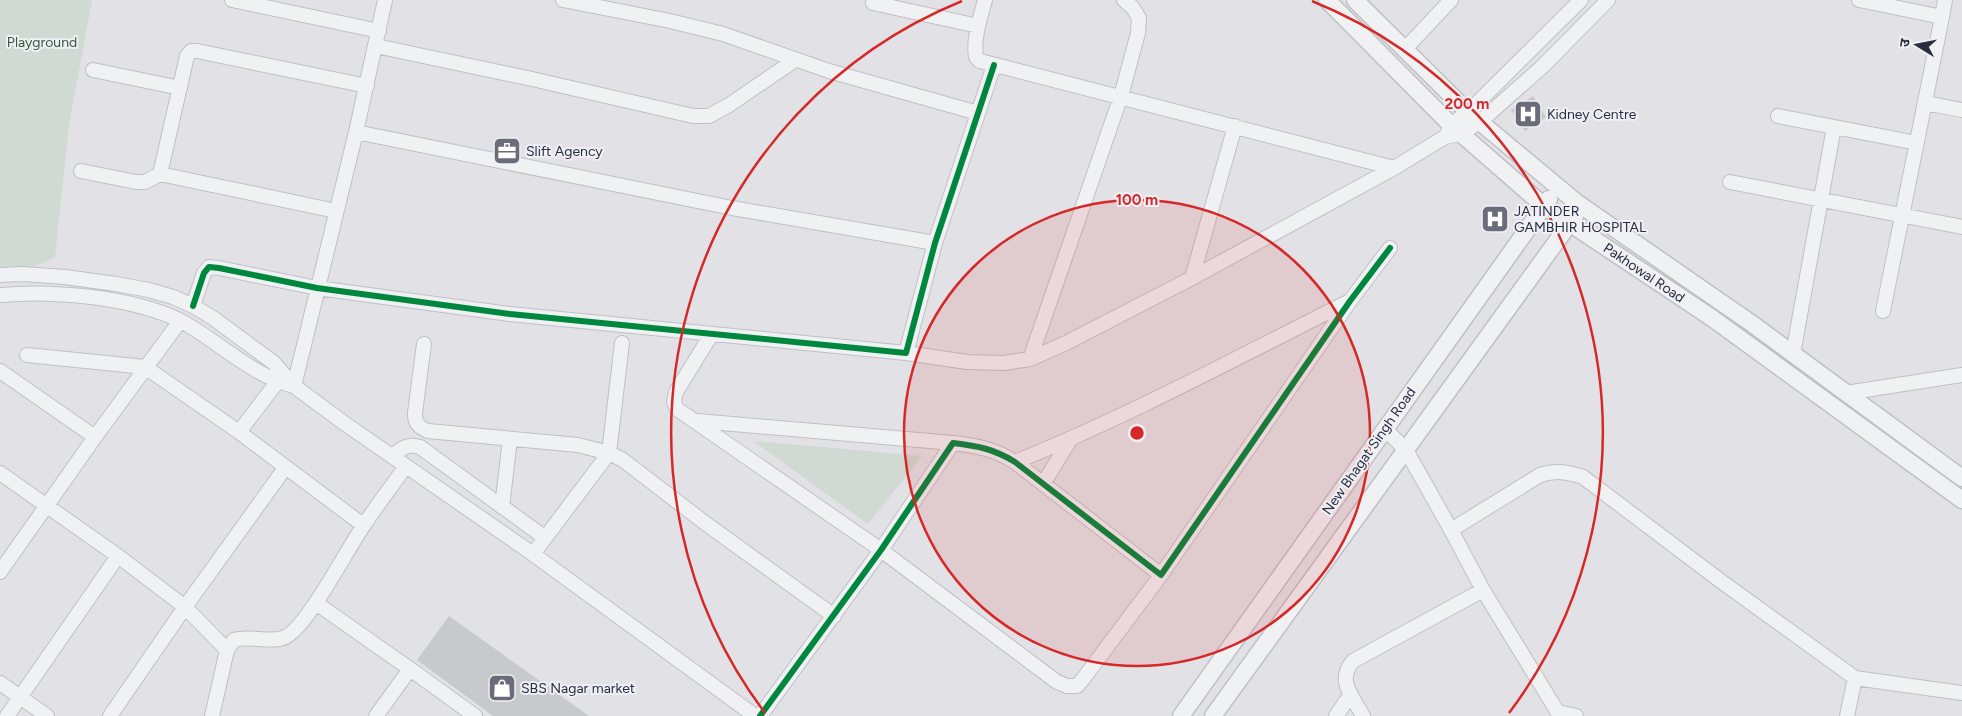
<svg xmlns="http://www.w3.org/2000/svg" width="1962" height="716" viewBox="0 0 1962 716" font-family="Figtree,'Noto Sans Devanagari',sans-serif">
<rect width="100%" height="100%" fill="#e2e2e6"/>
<path fill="#d0d9d2" d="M 0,0 L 92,0 L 69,125 L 55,257 L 0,283 Z
M 753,441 L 922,456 L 868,524 Z"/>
<path fill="#c8c9cd" d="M 1533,96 L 1546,117 L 1525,131 L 1511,110 Z
M 449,616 L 589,716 L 493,716 L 417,660 Z"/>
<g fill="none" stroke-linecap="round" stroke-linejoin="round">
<g stroke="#c0c0c4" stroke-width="16">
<path id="minor" d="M 232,0 L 379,31
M 563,0 L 670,21 L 723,34 L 829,71 L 978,113
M 985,0 C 980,18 973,39 976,57 L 980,61 L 1394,168
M 1859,0 L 1942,17 L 1883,311
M 873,3 L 978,26
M 1942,17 L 1945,0
M 376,46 L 532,79 L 693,116 L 709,116 L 729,105 L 795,60
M 1404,50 L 1451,0
M 93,70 L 180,88
M 1925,103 L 1962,110
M 1778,116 L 1917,143
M 356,132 L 732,208 L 935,243
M 1447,134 L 1451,125 L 1468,112 L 1581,0
M 81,171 L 136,182 L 145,182 L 160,174 L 336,211
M 160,174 L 187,56 L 191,51 L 197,51 L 367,86
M 1730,182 L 1962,227
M 0,275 L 23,274 L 65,277 L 116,284 L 149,290 L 173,297 L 193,306 L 213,318 L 274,363 L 294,386 L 344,423 L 533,554 L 755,716
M 1192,278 L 1235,126
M 0,295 C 53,290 131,297 179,320 C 210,336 237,362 269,377 C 276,381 285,383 293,386
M 193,306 L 204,273 L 209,267 L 219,268 L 317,288 L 510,314 L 906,353 L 935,243 L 994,65
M 711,335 L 676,392 L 674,402 L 677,409 L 881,550 L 1057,682 L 1067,686 L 1077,686 L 1083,679 L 1161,575
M 424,344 L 415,413 C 415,423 418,427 428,431 L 578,445 L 609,453 L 623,460 L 705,523 L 834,616
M 906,353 L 967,362 L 1004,363 L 1030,359 L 1066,343 L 1192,278 L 1394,168 L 1445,137 L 1461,134 L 1481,121 L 1544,65 L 1608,0
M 1793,354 L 1834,127
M 27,355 L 145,367 L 239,432 L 363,525
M 1030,359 L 1121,96 L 1138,33 L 1139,18 L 1133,8 L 1124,0
M 0,371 L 95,437
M 294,386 L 356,132 L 385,0
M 1846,393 L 1962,375
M 698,421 L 953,443
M 1385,429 L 1406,450 L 1451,530
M 239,432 L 278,381
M 392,456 C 401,449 407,443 420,447 L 544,537
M 1015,462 C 1129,416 1238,357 1348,302
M 0,473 L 118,556 L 185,607 L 227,650
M 1043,484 L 1070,440
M 502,507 L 510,439
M 533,554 L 609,453 L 622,343
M 0,572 L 95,437 L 180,321
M 1483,590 L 1560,716
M 316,603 L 410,669
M 0,683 L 47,716
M 1558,712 L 1576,716
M 7,716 L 118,556
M 110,716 L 185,607 L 285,468
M 212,716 L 227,650 L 234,640 C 250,635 267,643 283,638 C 305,632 348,547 364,525 C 377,505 392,486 406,466
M 376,716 L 410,669 L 475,716
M 760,716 L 881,550 L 953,443 C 978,446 994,449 1015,462 L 1161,575 L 1350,301 L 1390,248
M 1336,716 L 1351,694
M 1363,716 C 1353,697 1336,681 1353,661 L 1483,590 L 1451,530 L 1540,475 C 1556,470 1567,472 1583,477 L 1722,582 L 1855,678 L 1962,693
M 1847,716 L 1855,678"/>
</g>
<g stroke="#c0c0c4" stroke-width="19">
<path id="tertiary" d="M 1327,0 L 1451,125 L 1544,206 L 1712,318 L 1962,500
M 1355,0 L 1468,112 L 1576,202 L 1751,323 L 1962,478
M 1181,716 L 1549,199
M 1213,716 L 1575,216"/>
</g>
<use href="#minor" stroke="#f0f1f3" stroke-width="14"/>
<use href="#tertiary" stroke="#f0f1f3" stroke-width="16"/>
<g stroke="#eff0f5" stroke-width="9">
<path id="cycleway" d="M 193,306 L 204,273 L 209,267 L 219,268 L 317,288 L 510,314 L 906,353 L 935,243 L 994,65
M 760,716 L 881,550 L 953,443 C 978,446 994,449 1015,462 L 1161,575 L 1350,301 L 1390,248"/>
</g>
<use href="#cycleway" stroke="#00873e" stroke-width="6"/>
</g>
<circle cx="1137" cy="433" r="233" fill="#d62828" fill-opacity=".12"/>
<g fill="none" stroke="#d62828" stroke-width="2.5">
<circle cx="1137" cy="433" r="233"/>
<path d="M765 713A466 466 0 0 1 962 1M1312 1A466 466 0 0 1 1509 713"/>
</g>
<defs>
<g id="hospital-square" transform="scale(1.4375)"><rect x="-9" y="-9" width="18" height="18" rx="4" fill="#6a6c79" stroke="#eff0f5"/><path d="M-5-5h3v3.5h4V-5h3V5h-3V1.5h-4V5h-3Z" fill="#fff"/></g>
<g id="office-square" transform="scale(1.4375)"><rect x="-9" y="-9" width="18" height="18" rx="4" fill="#6a6c79" stroke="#eff0f5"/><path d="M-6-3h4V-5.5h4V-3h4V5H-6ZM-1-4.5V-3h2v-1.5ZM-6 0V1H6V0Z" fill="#fff"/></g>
<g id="shop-square" transform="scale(1.4375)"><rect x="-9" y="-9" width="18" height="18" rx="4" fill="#6a6c79" stroke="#eff0f5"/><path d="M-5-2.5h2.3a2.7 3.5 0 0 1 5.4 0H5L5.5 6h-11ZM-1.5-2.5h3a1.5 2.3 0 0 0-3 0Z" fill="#fff"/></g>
</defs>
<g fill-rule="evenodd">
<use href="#hospital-square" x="1528" y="114"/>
<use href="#office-square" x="507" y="151"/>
<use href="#hospital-square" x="1495" y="219"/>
<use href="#shop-square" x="502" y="688"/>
</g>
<g text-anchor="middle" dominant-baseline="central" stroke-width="4" stroke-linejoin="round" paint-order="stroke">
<g font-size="14" fill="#38583a" stroke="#eff0f5">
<text x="42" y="42">Playground</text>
</g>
<g font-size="14" fill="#2a2d3e" stroke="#eff0f5" text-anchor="start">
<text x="1547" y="114">Kidney Centre</text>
<text x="526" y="151">Slift Agency</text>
<text x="1514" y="211">JATINDER<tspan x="1514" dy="16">GAMBHIR HOSPITAL</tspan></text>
<text x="521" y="688">SBS Nagar market</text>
</g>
<g font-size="14" fill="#2a2d3e" stroke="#eff0f5">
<text transform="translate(1644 273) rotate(34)">Pakhowal Road</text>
<text transform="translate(1369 451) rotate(-55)">New Bhagat Singh Road</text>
</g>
</g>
<circle cx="1137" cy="433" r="8" fill="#d62828" stroke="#eff0f5" stroke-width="2.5"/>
<g font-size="15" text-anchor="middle" font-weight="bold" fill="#d62828" stroke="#eff0f5" stroke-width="4" stroke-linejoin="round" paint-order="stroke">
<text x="1467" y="109">200 m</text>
<text x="1137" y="205">100 m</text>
</g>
<g transform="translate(1917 45) rotate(280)" stroke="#eff0f5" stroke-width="4" paint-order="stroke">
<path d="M0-4L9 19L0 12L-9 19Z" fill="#2a2d3e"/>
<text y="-8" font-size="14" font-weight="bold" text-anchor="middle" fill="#2a2d3e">उ</text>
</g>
</svg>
